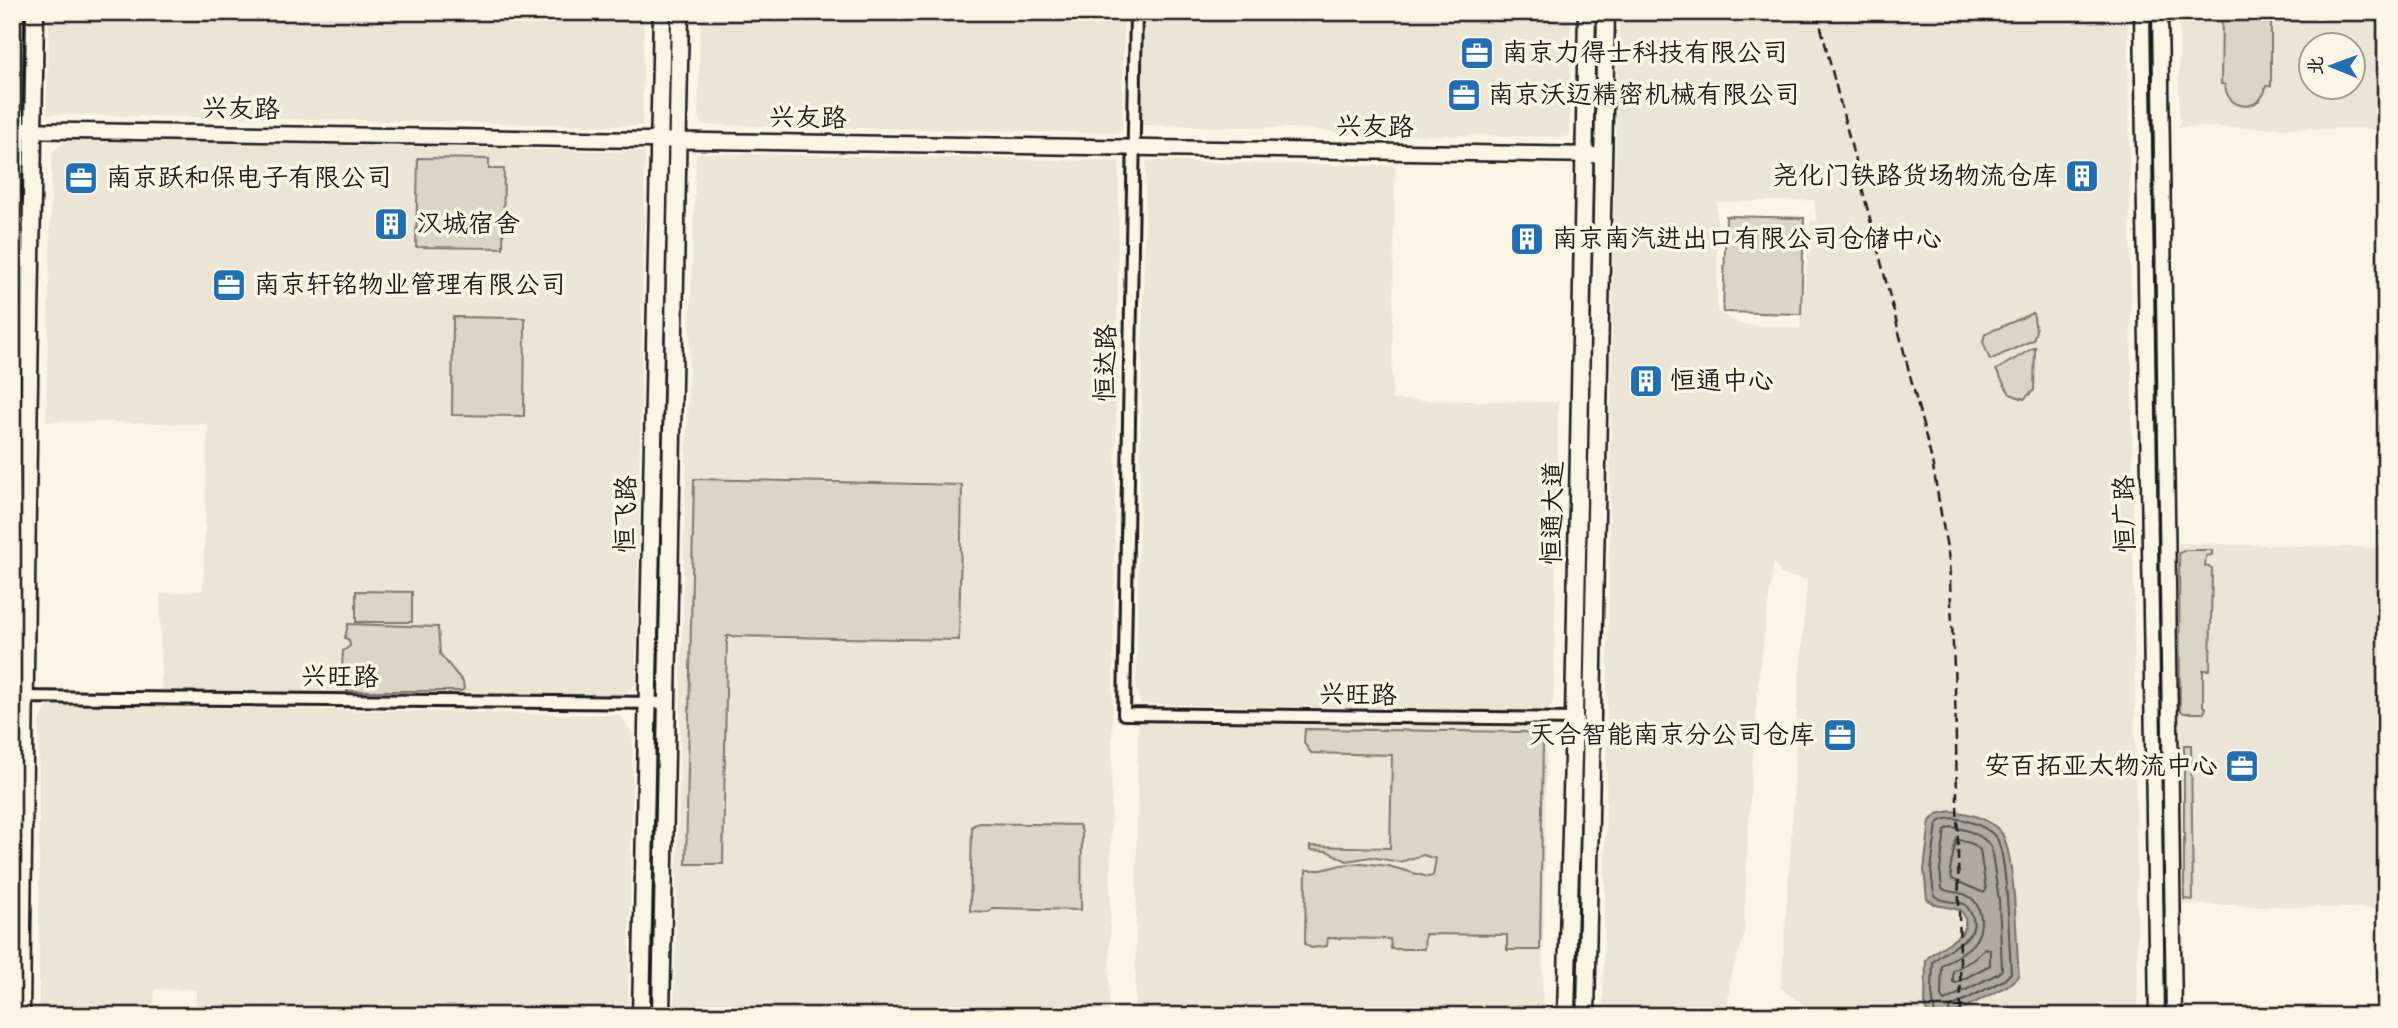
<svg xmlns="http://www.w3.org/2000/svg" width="2398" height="1028" viewBox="0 0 2398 1028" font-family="'Comic Neue','LXGW WenKai TC',sans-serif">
<rect width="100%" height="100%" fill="#fcf5e5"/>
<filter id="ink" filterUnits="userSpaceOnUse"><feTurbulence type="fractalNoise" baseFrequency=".0143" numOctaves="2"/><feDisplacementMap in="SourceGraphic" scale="14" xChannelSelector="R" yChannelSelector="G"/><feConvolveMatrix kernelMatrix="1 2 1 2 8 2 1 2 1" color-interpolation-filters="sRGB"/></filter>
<g filter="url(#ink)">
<path fill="#ebe5d6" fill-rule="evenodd" d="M 49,12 L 644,12 L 642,126 L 47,114 Z
M 701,12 L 1124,12 L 1122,130 L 1116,133 L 702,125 L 698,113 Z
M 1145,12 L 1571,12 L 1569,137 L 1359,134 L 1290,128 L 1143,125 Z
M 1739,12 L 2128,12 L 2138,1016 L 1826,1016 L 1813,1012 L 1781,989 L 1793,811 L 1797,710 L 1807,580 L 1781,574 L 1774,562 L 1759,673 L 1748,829 L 1744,937 L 1730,978 L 1727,1016 L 1603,1016 L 1614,200 L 1619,20 L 1738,22 ZM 1814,200 L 1817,221 L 1811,221 L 1800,329 L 1740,324 L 1717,312 L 1717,202 Z
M 2179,12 L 2386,12 L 2386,129 L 2178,127 L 2181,122 L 2179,110 ZM 2310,46 L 2352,46 L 2352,88 L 2310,88 Z
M 68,139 L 645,152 L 636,683 L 624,695 L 161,693 L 160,594 L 203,590 L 208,424 L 46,421 L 52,152 Z
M 696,153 L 1119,161 L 1109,1016 L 674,1016 L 686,456 Z
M 1146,161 L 1395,166 L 1392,400 L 1558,402 L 1554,697 L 1551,707 L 1542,711 L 1141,704 L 1136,691 Z
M 2178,543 L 2386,548 L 2386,909 L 2183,904 Z
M 49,705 L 620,715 L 633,734 L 628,1016 L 196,1016 L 196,990 L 155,989 L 154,1016 L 39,1016 L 39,721 Z
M 1138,723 L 1547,728 L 1542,1016 L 1135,1016 Z"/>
<path fill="#dbd5c8" stroke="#7c7872" stroke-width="2" d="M 2222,12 L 2271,12 L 2271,86 L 2266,86 C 2262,113 2227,112 2225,85 L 2221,84 Z
M 418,158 L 489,159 L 489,169 L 504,169 L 503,248 L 416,247 Z
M 1726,216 L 1804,218 L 1801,314 L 1723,312 Z
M 2033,313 L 2036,330 L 2033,340 L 1990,360 L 1983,342 L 1985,334 Z
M 453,317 L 525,318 L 524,416 L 452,415 Z
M 2035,347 L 2034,390 L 2024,399 L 2010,394 L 1996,370 Z
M 694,479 L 962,485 L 959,640 L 727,636 L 723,864 L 686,864 Z
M 2186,550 L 2212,550 L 2212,555 L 2206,556 L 2205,566 L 2212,568 L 2210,670 L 2203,670 L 2203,706 L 2206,708 L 2204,713 L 2184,713 L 2180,710 L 2179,553 Z
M 356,591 L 412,592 L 412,622 L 356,622 Z
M 348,624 L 438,627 L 440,654 L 463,682 L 464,689 L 461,691 L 347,691 C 341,679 342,664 343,651 L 350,646 L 349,640 L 345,638 Z
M 1305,729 L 1525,732 L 1543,740 L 1540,950 L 1507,950 L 1507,935 L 1425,934 L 1424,949 L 1391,949 L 1390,939 L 1328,938 L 1327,946 L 1311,948 L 1305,944 L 1306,870 L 1322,870 L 1341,865 L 1362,863 L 1388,866 L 1428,877 L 1433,876 L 1436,859 L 1423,855 L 1400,862 L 1371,857 L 1347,861 L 1327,851 L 1310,850 L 1310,846 L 1390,848 L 1392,755 L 1311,753 L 1304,743 Z
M 2184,745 L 2191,745 L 2193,900 L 2184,899 Z
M 979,823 L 1079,825 L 1082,832 L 1081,910 L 992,908 L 989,912 L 970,911 L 972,826 Z"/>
<path fill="#b0aba1" stroke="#75726c" stroke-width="2" d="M 1951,811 C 1968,813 1988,818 2000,831 C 2016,849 2016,948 2019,976 L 2007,986 L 1949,1016 L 1930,1016 L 1925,1008 L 1926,960 C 1939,943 1979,937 1961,910 L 1936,905 L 1927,899 L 1924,870 L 1930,821 L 1937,814 Z"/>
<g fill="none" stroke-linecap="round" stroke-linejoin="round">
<path stroke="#575551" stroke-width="2" d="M 1951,827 C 1966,829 1982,834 1991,847 L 1999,900 L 2002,969 L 1999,973 L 1944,1001 L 1941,997 L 1942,966 C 1961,952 1982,947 1981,919 C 1980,910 1976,900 1968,896 C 1960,891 1949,893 1942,889 L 1940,870 L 1945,830 Z
M 1956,839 L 1973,844 L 1980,850 L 1986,890 L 1984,893 L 1952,879 L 1950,870 Z
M 1985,948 L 1990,950 L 1990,965 L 1956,983 L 1953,982 L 1953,971 L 1974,959 Z
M 1935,1016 L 1932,992 L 1933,962 C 1949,944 1992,938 1965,904 L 1942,900 L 1934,895 L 1931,870 L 1937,824 C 1945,816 1956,818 1967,821 C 1977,824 1989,829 1996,837 C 2008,854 2009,947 2011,973 L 2004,980 L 1951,1007 L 1948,1016"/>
<g stroke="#1c1c1c" stroke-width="16">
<path id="minor" d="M 1136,12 L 1124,714 L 1578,719
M 12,697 L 666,703"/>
</g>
<g stroke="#1c1c1c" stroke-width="19">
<path id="tertiary" d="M 2142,12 L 2157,1016
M 2160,12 L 2174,1016
M 13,130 L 1602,155"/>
</g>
<g stroke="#1c1c1c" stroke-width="21">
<path id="secondary" d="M 12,196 L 15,12
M 21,1016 C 23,681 30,347 35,12
M 641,1016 L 662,12
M 661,1016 L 680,12
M 1566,1016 L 1574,719 L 1587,12
M 1586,1016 L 1606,12"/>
</g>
<use href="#minor" stroke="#fcf5e5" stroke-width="10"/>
<use href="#tertiary" stroke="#fcf5e5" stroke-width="14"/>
<use href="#secondary" stroke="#fcf5e5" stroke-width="16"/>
<path stroke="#1c1c1c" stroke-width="2.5" stroke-dasharray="10 5" stroke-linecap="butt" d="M 1817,12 L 1932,461 L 1949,560 L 1955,688 L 1961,1016"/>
</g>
</g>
<defs>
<g id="office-square" transform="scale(1.75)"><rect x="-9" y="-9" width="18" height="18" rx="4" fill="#1f6fb2" stroke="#fcf5e5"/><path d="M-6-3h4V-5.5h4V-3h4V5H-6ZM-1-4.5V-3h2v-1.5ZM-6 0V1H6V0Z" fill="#fff"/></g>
<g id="building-square" transform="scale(1.75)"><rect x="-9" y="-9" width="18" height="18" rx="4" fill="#1f6fb2" stroke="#fcf5e5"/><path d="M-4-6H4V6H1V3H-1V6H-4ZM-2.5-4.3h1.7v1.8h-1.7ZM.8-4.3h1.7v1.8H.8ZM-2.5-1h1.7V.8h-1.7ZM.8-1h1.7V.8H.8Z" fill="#fff"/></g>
</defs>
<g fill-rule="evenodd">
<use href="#office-square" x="1477" y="53"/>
<use href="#office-square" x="1464" y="95"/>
<use href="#building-square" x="2082" y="176"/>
<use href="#office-square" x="81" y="178"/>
<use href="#building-square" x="391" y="224"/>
<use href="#building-square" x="1527" y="239"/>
<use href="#office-square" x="229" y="285"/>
<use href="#building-square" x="1646" y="381"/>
<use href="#office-square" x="1840" y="735"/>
<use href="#office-square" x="2242" y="766"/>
</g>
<g text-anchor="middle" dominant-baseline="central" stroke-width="7" stroke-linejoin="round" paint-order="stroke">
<g font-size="26" fill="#1c1c1c" stroke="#fcf5e5" text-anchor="start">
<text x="1502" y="53">南京力得士科技有限公司</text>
<text x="1488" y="95">南京沃迈精密机械有限公司</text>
<text x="2058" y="176" text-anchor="end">尧化门铁路货场物流仓库</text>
<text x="106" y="178">南京跃和保电子有限公司</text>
<text x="416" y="224">汉城宿舍</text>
<text x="1552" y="239">南京南汽进出口有限公司仓储中心</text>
<text x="254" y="285">南京轩铭物业管理有限公司</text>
<text x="1670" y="381">恒通中心</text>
<text x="1815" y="735" text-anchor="end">天合智能南京分公司仓库</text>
<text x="2218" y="766" text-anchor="end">安百拓亚太物流中心</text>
</g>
<g font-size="26" fill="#1c1c1c" stroke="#fcf5e5">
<text transform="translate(241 109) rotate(1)">兴友路</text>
<text transform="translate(808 118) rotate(1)">兴友路</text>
<text transform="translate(1375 127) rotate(1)">兴友路</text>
<text transform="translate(1106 363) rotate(-89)">恒达路</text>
<text transform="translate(1553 513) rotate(-89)">恒通大道</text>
<text transform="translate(626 514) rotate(-89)">恒飞路</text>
<text transform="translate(2125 514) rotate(-91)">恒广路</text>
<text transform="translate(340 677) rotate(1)">兴旺路</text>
<text transform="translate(1358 695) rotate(1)">兴旺路</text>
</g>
</g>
<rect width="2398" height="1028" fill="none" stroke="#fcf5e5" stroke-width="42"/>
<rect x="21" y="21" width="2356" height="986" fill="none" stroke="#1c1c1c" stroke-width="2.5" filter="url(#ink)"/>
<g transform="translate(2332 66) rotate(271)"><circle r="33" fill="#fcf5e5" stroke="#a29e95" stroke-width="2"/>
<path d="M0-5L12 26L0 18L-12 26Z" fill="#1f6fb2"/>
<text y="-10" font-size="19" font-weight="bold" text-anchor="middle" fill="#1c1c1c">北</text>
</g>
</svg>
